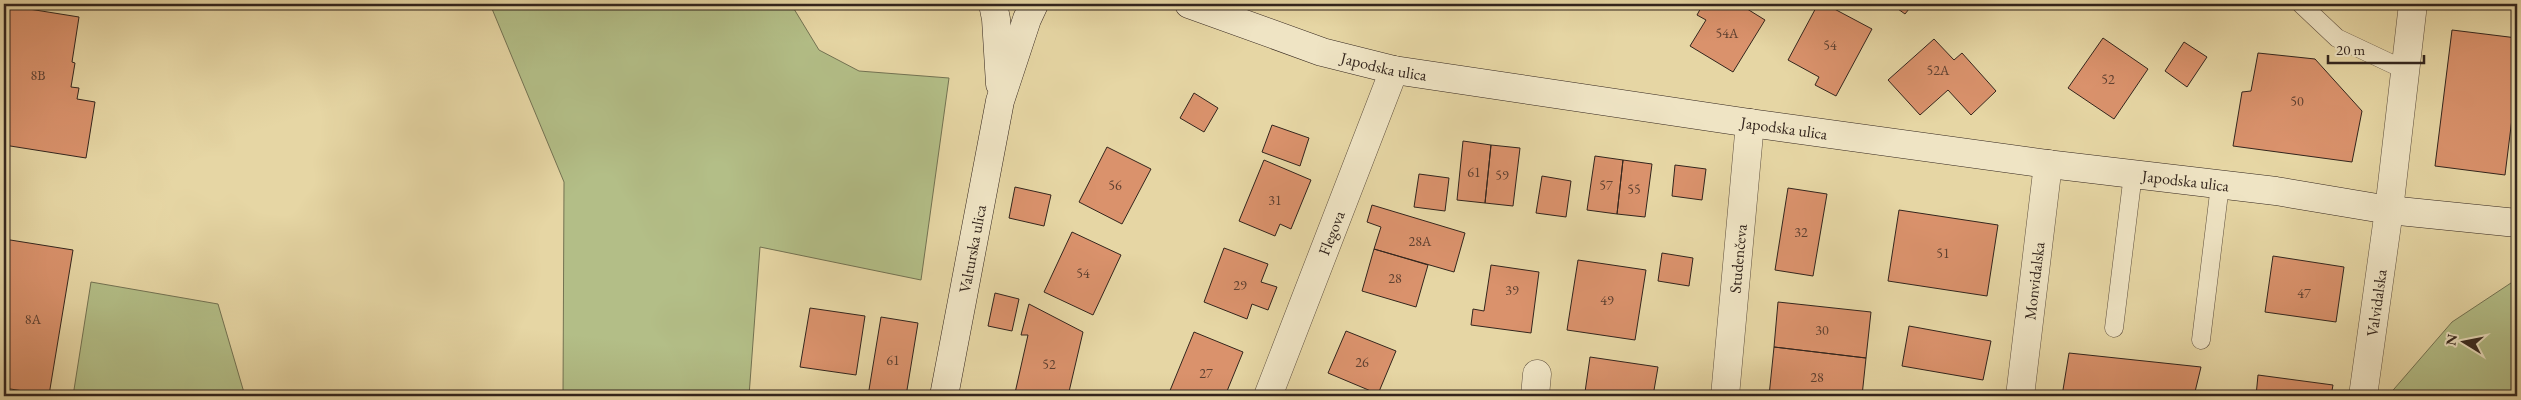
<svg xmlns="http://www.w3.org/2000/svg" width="2521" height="400" viewBox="0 0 2521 400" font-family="'EB Garamond',serif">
<rect width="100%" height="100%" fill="#e6d6a4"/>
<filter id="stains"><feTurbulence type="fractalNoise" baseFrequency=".004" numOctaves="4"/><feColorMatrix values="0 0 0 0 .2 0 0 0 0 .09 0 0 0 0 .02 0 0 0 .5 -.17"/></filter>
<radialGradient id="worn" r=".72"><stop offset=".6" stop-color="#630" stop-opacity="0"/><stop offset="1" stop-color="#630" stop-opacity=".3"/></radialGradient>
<path fill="#b3be87" stroke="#737252" d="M 490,4 L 791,4 L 819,50 L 859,71 L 949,78 L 921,280 L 760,247 L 749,396 L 563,396 L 564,182 Z
M 2517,279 L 2517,396 L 2388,396 L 2452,322 Z
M 91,282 L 218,304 L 245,396 L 73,396 Z"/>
<path fill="#da926c" stroke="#33251d" d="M 1703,4 L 1746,4 L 1744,7 L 1765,20 L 1733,72 L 1690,46 L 1706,20 L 1697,15 Z
M 1818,4 L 1825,4 L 1872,29 L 1836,96 L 1815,85 L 1819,77 L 1788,60 Z
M 1891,4 L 1913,4 L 1905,14 Z
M 4,5 L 79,17 L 72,62 L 75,63 L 71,87 L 79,88 L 77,99 L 95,102 L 86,158 L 4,145 Z
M 2452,30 L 2517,38 L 2517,78 L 2505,175 L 2435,166 Z
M 2103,38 L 2148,69 L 2114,119 L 2068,88 Z
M 1934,39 L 1954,60 L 1962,53 L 1996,91 L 1971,115 L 1948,90 L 1920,115 L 1888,80 Z
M 2184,42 L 2207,57 L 2187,87 L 2165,71 Z
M 2258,53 L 2315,59 L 2362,111 L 2352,162 L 2233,146 L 2242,92 L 2251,91 Z
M 1194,93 L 1218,108 L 1204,132 L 1180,118 Z
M 1272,125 L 1309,138 L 1300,166 L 1262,152 Z
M 1463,141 L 1491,145 L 1485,203 L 1457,200 Z
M 1491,145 L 1520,148 L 1513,206 L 1485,203 Z
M 1107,147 L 1151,169 L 1122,224 L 1079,202 Z
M 1595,156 L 1623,160 L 1617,214 L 1587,210 Z
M 1264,160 L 1311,180 L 1291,229 L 1280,224 L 1275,236 L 1239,221 Z
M 1623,160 L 1652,164 L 1645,217 L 1617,214 Z
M 1675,165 L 1706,169 L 1702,200 L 1672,196 Z
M 1419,174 L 1449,178 L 1445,211 L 1414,207 Z
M 1542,176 L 1571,181 L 1566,217 L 1536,213 Z
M 1015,187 L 1051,195 L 1044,226 L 1009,218 Z
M 1788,188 L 1827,194 L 1813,276 L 1775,270 Z
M 1372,205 L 1465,233 L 1454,272 L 1374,249 L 1381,227 L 1367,222 Z
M 1899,210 L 1998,225 L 1987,296 L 1888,281 Z
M 1072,232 L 1121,255 L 1093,315 L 1044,292 Z
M 4,239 L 73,250 L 49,395 L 4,388 Z
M 1224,248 L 1268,264 L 1261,282 L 1277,287 L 1268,310 L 1252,304 L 1247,319 L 1204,302 Z
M 1374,249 L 1428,265 L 1416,307 L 1362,291 Z
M 1662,253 L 1693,258 L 1689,286 L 1658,281 Z
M 2273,256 L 2344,267 L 2336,322 L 2265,312 Z
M 1578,260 L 1646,270 L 1635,340 L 1567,330 Z
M 1491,265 L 1539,272 L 1531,333 L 1471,325 L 1473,309 L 1484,311 Z
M 995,293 L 1019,299 L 1012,331 L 988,326 Z
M 1778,302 L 1871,312 L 1866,358 L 1774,347 Z
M 1029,304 L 1083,332 L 1068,396 L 1032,396 L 1015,393 L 1028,335 L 1021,335 Z
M 810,308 L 865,316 L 856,375 L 800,367 Z
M 881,317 L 918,323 L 906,396 L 868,396 Z
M 1909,326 L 1991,341 L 1983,380 L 1902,366 Z
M 1346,331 L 1396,351 L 1378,394 L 1328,373 Z
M 1194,332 L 1243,352 L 1225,396 L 1176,396 L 1169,393 Z
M 1774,347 L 1866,358 L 1862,396 L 1769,396 Z
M 2069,353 L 2201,367 L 2194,396 L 2062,396 Z
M 1590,357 L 1658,367 L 1653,396 L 1606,396 L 1585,392 Z
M 2258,375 L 2333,385 L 2331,396 L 2256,396 Z
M 1585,392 L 1606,396 L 1585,396 Z"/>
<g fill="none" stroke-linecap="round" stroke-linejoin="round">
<g stroke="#60513f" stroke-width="19">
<path id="lane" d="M 2301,4 L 2337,38 L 2405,70
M 2114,328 L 2133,174
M 2201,340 L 2220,185"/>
</g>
<g stroke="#60513f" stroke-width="29">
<g id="street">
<path id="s1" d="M 1268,396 L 1394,70"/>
<path d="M 1535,396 L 1537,374"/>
<path id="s2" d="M 1725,396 L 1750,123"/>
<path id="s3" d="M 2020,396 L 2048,164"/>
<path id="s4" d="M 2363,396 L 2389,210 L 2413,4"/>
</g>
</g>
<g stroke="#33251d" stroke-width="29">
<g id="secondary">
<path d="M 993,4 L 996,19 L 1000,84"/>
<path id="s5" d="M 1189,4 L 1322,52 L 1394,70 L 1750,123 L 2048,164 L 2276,191 L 2389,210 L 2517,223"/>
<path id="s6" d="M 944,396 L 1000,101 L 1027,19 L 1034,4"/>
</g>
</g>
<use href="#lane" stroke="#efe4c4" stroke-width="18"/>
<use href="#street" stroke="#efe4c4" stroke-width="28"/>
<use href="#secondary" stroke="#efe4c4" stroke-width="28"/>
</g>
<g text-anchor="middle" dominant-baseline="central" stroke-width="4" stroke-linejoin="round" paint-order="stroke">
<g font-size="14" fill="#5d4031">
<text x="1727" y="33">54A</text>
<text x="1830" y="45">54</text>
<text x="1938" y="70">52A</text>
<text x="38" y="75">8B</text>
<text x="2108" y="79">52</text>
<text x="2297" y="101">50</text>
<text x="1474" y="172">61</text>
<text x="1502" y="175">59</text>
<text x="1115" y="185">56</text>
<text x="1606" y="185">57</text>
<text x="1634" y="189">55</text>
<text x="1275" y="200">31</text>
<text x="1801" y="232">32</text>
<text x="1420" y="241">28A</text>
<text x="1943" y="253">51</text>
<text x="1083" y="273">54</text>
<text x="1395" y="278">28</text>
<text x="1240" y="285">29</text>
<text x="1512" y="290">39</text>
<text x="2304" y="293">47</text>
<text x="1607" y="300">49</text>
<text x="33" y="319">8A</text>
<text x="1822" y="330">30</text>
<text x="893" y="360">61</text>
<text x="1362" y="362">26</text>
<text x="1049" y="364">52</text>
<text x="1206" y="373">27</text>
<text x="1817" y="377">28</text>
</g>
<g font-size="16" fill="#33251d" stroke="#efe4c4">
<text stroke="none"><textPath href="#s5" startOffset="205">Japodska ulica</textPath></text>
<text stroke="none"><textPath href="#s5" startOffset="610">Japodska ulica</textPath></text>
<text stroke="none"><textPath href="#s5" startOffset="1015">Japodska ulica</textPath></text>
<text stroke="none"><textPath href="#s1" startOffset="175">Flegova</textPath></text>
<text stroke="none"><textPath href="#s6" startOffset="150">Valturska ulica</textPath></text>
<text stroke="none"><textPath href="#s2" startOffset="138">Studenčeva</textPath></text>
<text stroke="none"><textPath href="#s3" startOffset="116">Monvidalska</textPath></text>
<text stroke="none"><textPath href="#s4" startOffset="94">Valvidalska</textPath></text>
</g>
</g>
<rect width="2521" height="400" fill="none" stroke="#e6d6a4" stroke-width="20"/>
<rect x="5" y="5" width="2511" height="390" fill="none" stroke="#33251d" stroke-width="2.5"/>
<rect x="10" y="10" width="2501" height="380" fill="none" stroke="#33251d"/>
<g transform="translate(2464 342) rotate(280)" stroke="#efe4c4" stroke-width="4" paint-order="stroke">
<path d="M0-4L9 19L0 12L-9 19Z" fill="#33251d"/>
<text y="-8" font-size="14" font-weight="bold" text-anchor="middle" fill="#33251d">N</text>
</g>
<path d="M2328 55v8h96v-8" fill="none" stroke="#33251d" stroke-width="2.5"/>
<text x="2336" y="55" font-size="15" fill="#33251d" stroke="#efe4c4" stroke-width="4" paint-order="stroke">20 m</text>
<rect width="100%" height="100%" filter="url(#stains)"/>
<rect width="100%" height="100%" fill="url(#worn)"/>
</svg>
